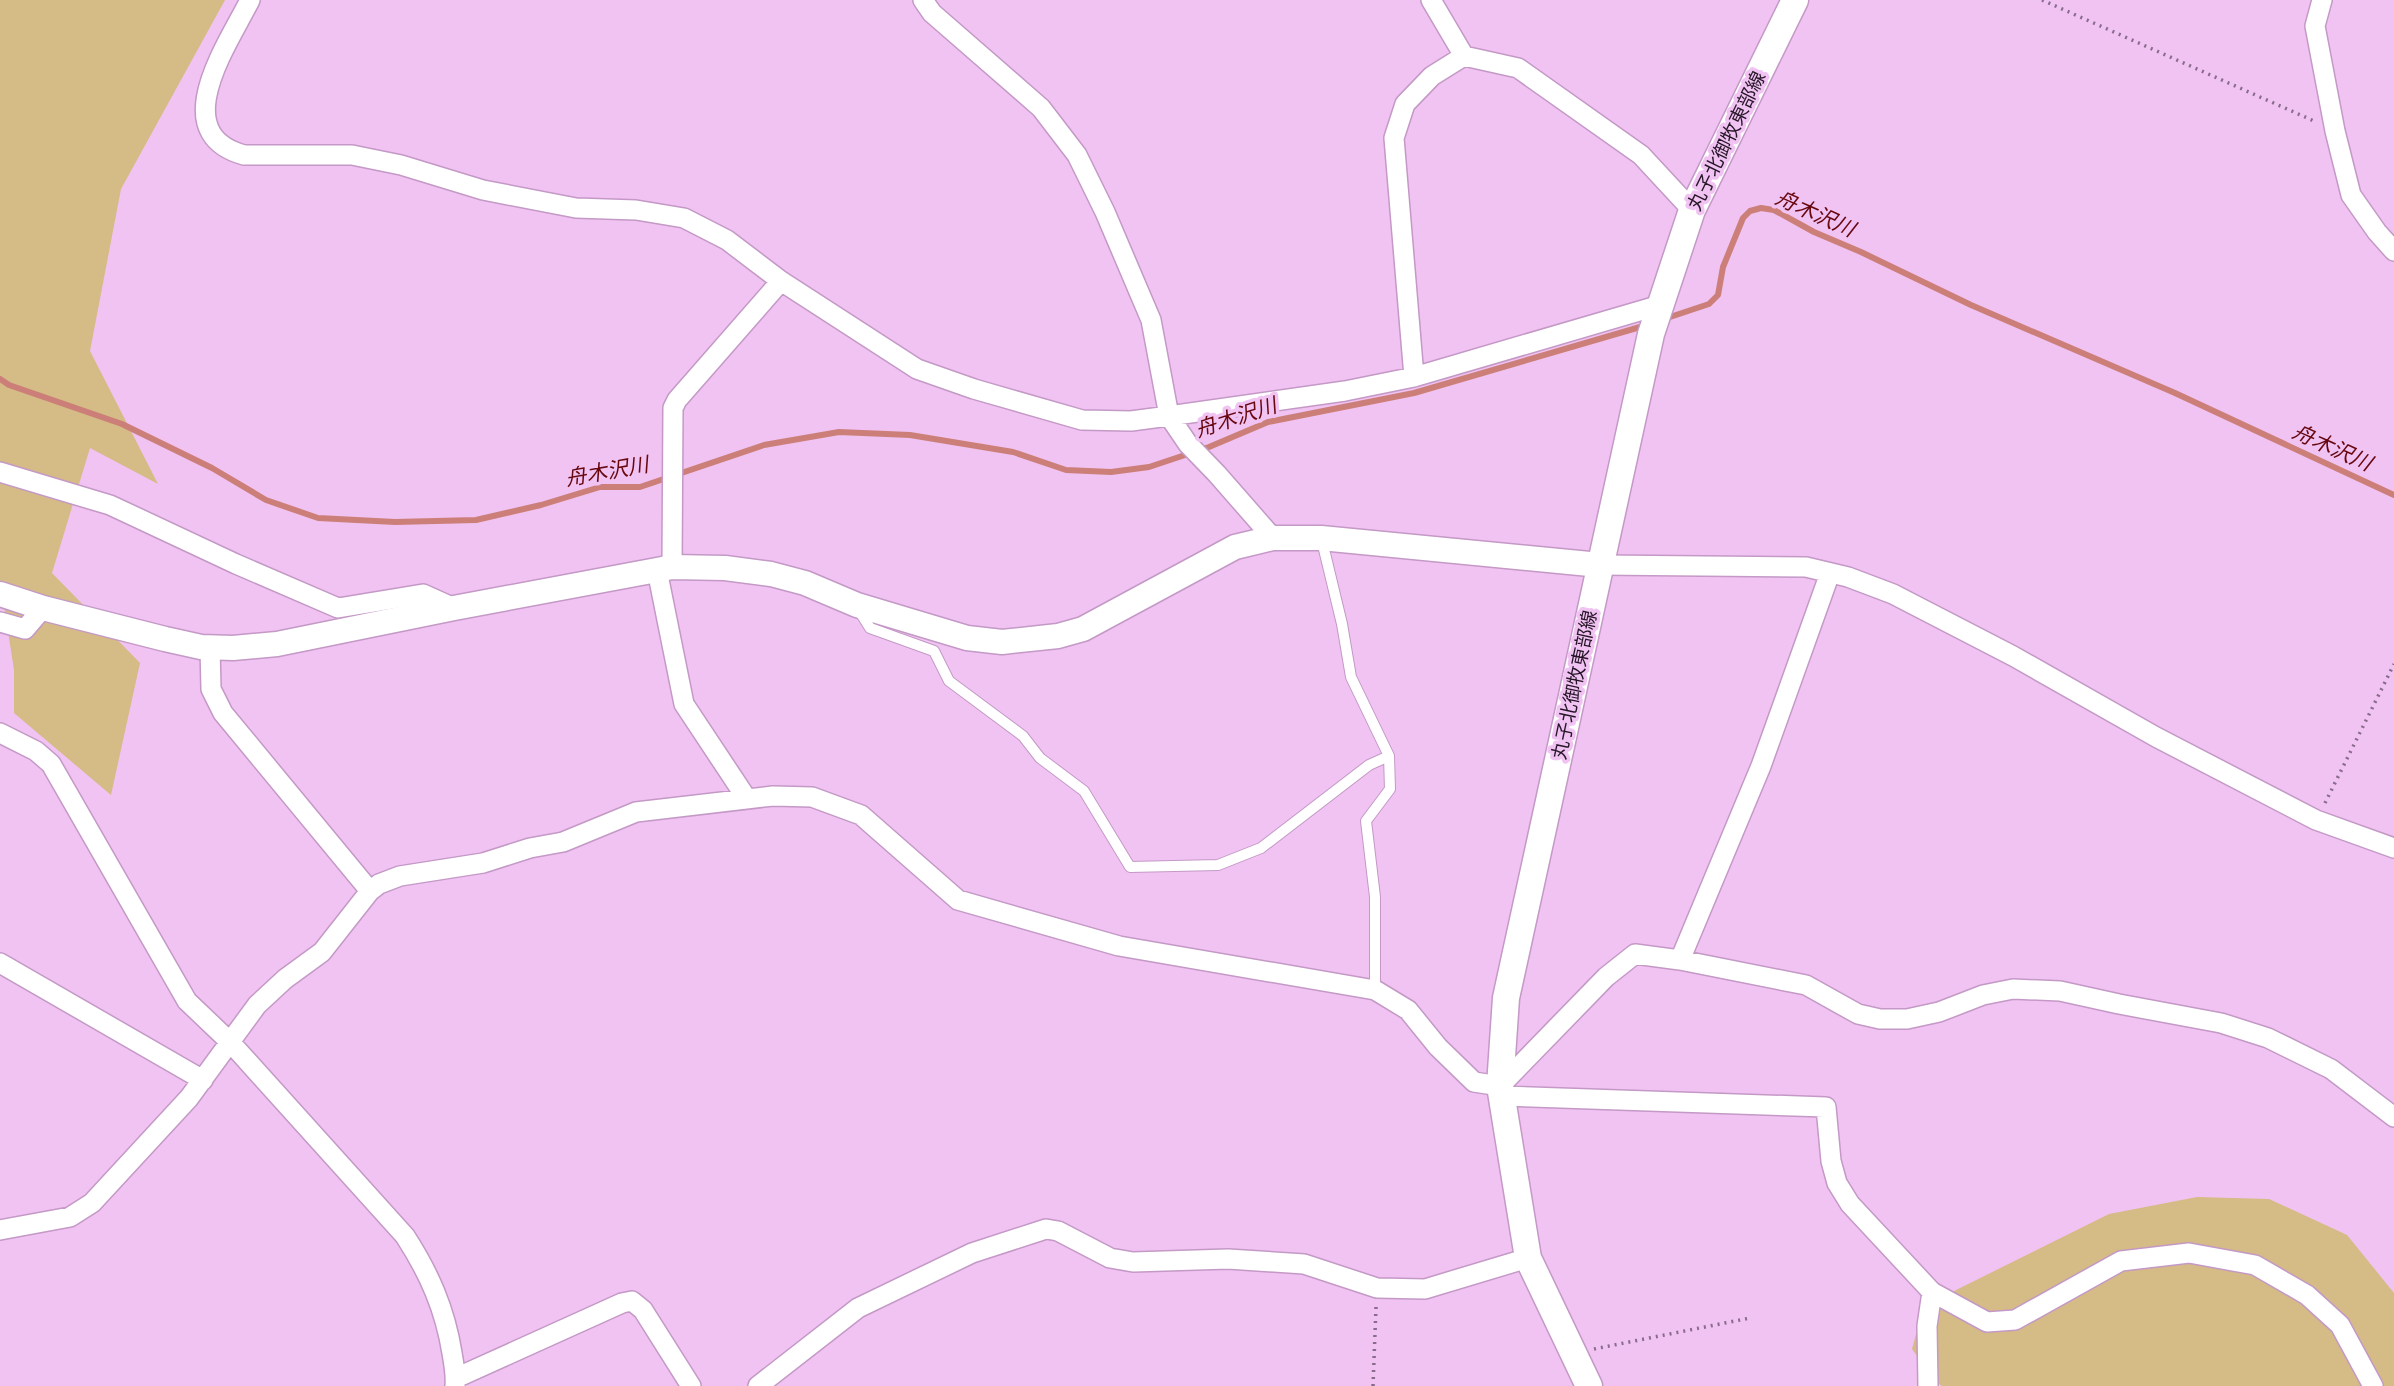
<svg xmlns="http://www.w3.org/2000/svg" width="2394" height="1386" viewBox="0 0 2394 1386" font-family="'Varela Round','Noto Sans JP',sans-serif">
<rect width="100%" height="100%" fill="#f0c3f2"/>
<path fill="#d5bb85" d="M 0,0 L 225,0 L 121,189 L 90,351 L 158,484 L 90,448 L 52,573 L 140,663 L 111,795 L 14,713 L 14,670 L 0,580 Z
M 2197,1197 L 2269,1199 L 2347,1235 L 2394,1293 L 2394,1386 L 1942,1386 L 1936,1382 L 1912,1349 L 1919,1323 L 1940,1298 L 2109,1214 Z"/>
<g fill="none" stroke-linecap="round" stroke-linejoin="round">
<path stroke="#cc7f79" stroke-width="6" d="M 1664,319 L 1709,304 L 1718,295 L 1723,267 L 1743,218 L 1750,211 L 1761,208 L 1774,210 L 1814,232 L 1861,252 L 1971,305 L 2175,393 L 2394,495
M 0,379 L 9,385 L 122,424 L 212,468 L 266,500 L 318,518 L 395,522 L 476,520 L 541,505 L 600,487 L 640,487 L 764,445 L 839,432 L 910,435 L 1013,452 L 1066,470 L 1111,472 L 1149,467 L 1209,447 L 1268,422 L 1414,393 L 1647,325"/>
<g stroke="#c499c6" stroke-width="12">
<path id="service" d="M 1322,541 L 1342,624 L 1351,677 L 1389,756 L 1390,789 L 1366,821 L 1375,897 L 1375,990
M 860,612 L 870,628 L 934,651 L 949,681 L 1023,736 L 1040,758 L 1084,791 L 1130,867 L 1218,865 L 1261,848 L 1369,765 L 1389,756"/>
</g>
<g stroke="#c499c6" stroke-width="22">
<path id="minor" d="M 250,0 C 228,44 165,133 244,155 L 352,155 L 401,165 L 483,190 L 576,208 L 636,210 L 684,218 L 727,240 L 781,281 L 917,369 L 974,389 L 1082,420 L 1131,421 L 1169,416 L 1345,391 L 1414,377 L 1660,305
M 923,0 L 932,13 L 1041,108 L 1077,155 L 1105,212 L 1151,320 L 1169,416 L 1188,444 L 1217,474 L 1273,538
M 1431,0 L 1464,56 L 1518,68 L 1641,155 L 1692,210
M 2322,0 L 2315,26 L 2335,131 L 2351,195 L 2377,232 L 2394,251
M 1414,377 L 1394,138 L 1405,104 L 1432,76 L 1464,56
M 0,472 L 110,505 L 236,564 L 338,608 L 423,594 L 454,608
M 1600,565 L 1806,567 L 1848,577 L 1893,594 L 2013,656 L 2156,737 L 2316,820 L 2394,848
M 672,567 L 673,408 L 677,400 L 781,281
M 657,570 L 684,704 L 747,799
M 0,622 L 25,629 L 43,608
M 210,647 L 211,689 L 223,713 L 370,891
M 0,733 L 36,751 L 51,764 L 187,1001 L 231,1043 L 405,1236 C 429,1273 445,1309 452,1353 C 454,1364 456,1375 455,1386
M 1680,960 L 1806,985 L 1858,1014 L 1880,1019 L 1907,1019 L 1939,1012 L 1983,995 L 2013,989 L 2060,991 L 2119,1004 L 2221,1023 L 2268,1038 L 2331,1069 L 2394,1117
M 0,963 L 203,1080
M 1502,1096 L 1826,1107 L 1831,1161 L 1837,1183 L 1850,1204 L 1932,1292 L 1927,1326 L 1928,1386
M 0,1230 L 70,1217 L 92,1203 L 189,1098 L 257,1005 L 285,979 L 322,952 L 370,891 L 379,884 L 400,876 L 483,863 L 530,848 L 563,842 L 636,812 L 773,796 L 812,797 L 861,815 L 958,900 L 1119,946 L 1375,990 L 1408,1010 L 1438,1047 L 1474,1082 L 1500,1086 L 1606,977 L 1635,954 L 1680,960 L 1761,766 L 1830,573
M 1932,1292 L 1987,1322 L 2015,1320 L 2121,1261 L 2189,1253 L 2255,1265 L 2307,1295 L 2340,1325 L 2373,1386
M 456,1378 L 622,1303 L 632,1301 L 643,1310 L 691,1386
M 758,1386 L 858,1308 L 972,1253 L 1046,1229 L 1058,1231 L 1110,1258 L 1133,1262 L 1228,1259 L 1304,1264 L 1377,1288 L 1425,1289 L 1528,1258"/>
</g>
<g stroke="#c499c6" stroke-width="27">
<path id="tertiary" d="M 0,594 L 43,608 L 165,639 L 201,647 L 233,648 L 277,644 L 454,608 L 657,570 L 672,567 L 725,568 L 771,574 L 805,583 L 857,605 L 967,638 L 1002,642 L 1058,636 L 1083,629 L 1235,547 L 1273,538 L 1321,538 L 1600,565"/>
</g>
<g stroke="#c499c6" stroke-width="29">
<path id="secondary" d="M 1589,1386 L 1528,1258 L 1500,1086 L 1506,998 L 1651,334 L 1692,210 L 1795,0"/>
</g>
<path stroke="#896b8b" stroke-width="3.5" stroke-dasharray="2 5" stroke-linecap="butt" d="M 2042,0 L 2314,121
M 2325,803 L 2394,664
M 1594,1349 L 1750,1318
M 1373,1386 L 1376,1307"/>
<use href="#service" stroke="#fff" stroke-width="10"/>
<use href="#minor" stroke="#fff" stroke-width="19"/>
<use href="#tertiary" stroke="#fff" stroke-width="24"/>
<use href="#secondary" stroke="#fff" stroke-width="26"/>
</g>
<g text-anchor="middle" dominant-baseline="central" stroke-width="7" stroke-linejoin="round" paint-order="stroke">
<g font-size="19" fill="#251526" stroke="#f0c3f2">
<text transform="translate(1727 141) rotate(-64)">丸子北御牧東部線</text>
<text transform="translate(1575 685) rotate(-78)">丸子北御牧東部線</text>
</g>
<g font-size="21" font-style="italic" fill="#67070f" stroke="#f0c3f2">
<text transform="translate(1815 214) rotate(24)">舟木沢川</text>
<text transform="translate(1236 418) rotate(-18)">舟木沢川</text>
<text transform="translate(2332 448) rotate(24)">舟木沢川</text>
<text transform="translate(607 472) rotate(-10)">舟木沢川</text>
</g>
</g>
</svg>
